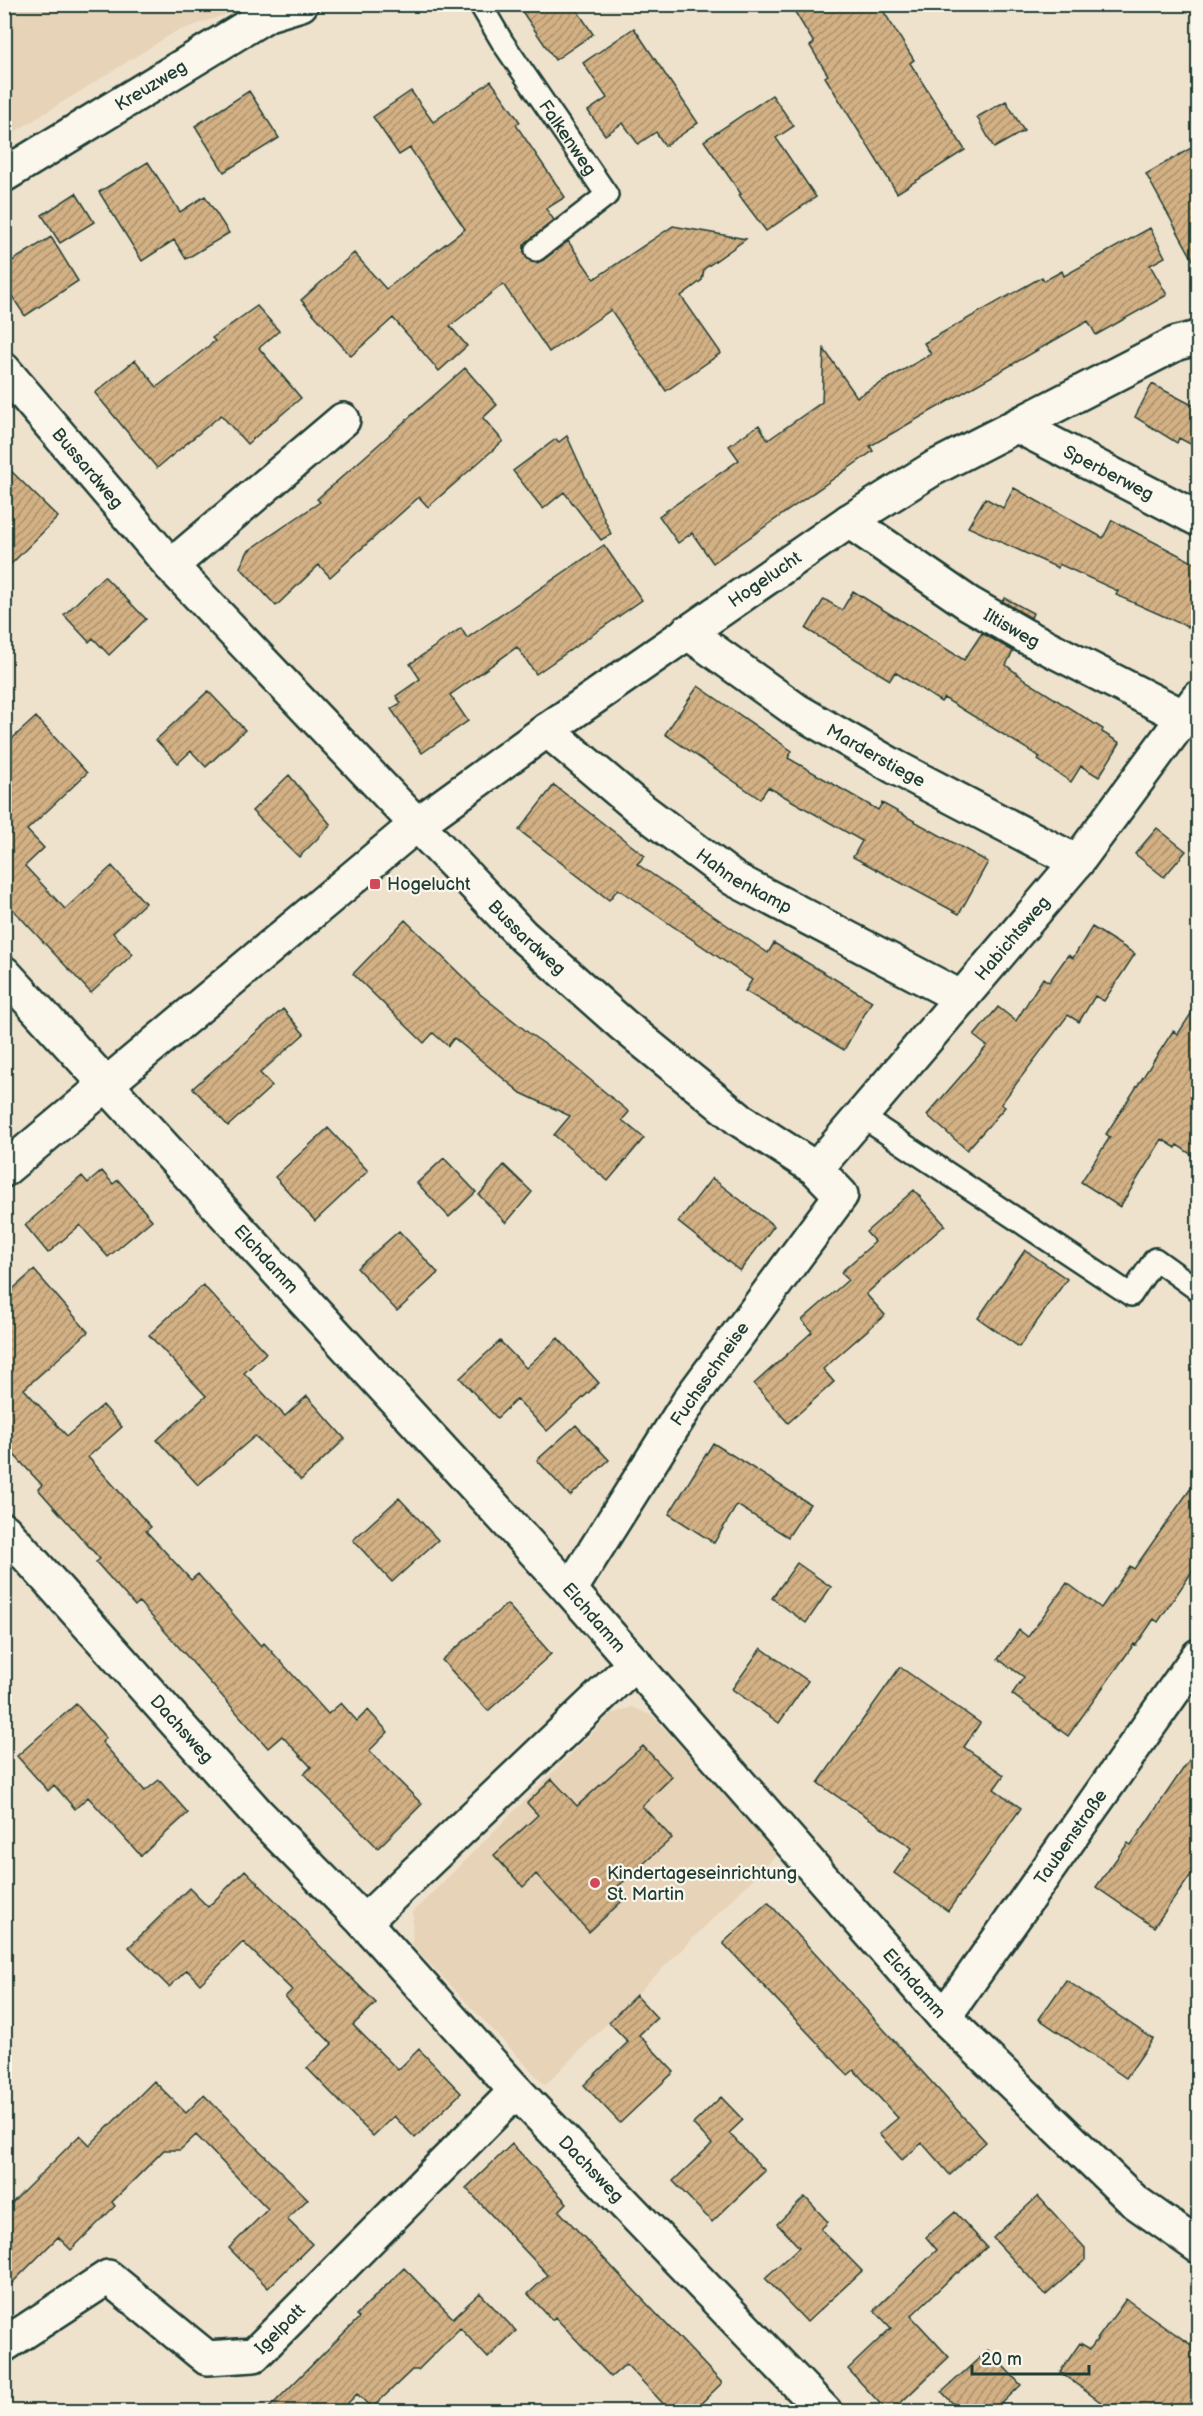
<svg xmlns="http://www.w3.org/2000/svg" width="1203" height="2416" viewBox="0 0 1203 2416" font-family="'Balsamiq Sans',sans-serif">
<defs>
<pattern id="building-hatch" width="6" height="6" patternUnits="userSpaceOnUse" patternTransform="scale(1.5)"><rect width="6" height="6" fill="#d3b185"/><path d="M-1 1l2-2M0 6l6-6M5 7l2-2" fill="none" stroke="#ab916e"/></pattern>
</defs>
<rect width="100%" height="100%" fill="#efe2cd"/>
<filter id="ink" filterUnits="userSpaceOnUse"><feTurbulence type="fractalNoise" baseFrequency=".0167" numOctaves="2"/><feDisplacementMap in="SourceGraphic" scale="12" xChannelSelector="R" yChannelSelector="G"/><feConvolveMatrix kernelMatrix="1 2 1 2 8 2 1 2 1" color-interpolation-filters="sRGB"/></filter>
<g filter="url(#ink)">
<path fill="#e7d3b7" d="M 5,5 L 253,5 L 175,32 L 5,138 Z
M 632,1707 L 653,1716 L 778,1854 L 545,2085 L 412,1945 L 413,1912 L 611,1714 Z"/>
<path fill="url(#building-hatch)" stroke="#1f3d34" stroke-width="1.5" d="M 517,4 L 573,4 L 593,34 L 555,60 Z
M 790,4 L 879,4 L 914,60 L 910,63 L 965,150 L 897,193 L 825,77 L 828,75 L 810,46 L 814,43 Z
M 634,28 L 698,123 L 665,146 L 656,132 L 638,144 L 623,123 L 605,135 L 588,111 L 607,98 L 583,63 Z
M 491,81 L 520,122 L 516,125 L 565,197 L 546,209 L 554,220 L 524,245 L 524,252 L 531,262 L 537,263 L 543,260 L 568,241 L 594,279 L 673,226 L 746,239 L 704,269 L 702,280 L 681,296 L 721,353 L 666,391 L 611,310 L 549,352 L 503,284 L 450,326 L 467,346 L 439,371 L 393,318 L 351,356 L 301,300 L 354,253 L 386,289 L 465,229 L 410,148 L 399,155 L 373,117 L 411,91 L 433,122 Z
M 249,91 L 279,138 L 224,172 L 195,126 Z
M 772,95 L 794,126 L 776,138 L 816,197 L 766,231 L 739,195 L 741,194 L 704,141 Z
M 1006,101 L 1024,131 L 994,148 L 977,117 Z
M 1198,144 L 1198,269 L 1146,174 Z
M 148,162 L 180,212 L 205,196 L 229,233 L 186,259 L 174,240 L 142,261 L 99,192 Z
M 76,193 L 94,222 L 60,243 L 42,215 Z
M 1150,228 L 1165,257 L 1150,265 L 1167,295 L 1096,335 L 1088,321 L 870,446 L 873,451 L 713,563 L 692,533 L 678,543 L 659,516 L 739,460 L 729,446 L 744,435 L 759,425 L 768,440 L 822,402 L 824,349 L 857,397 L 931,354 L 924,343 L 1042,277 L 1044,281 L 1062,271 L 1064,276 Z
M 51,237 L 78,281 L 25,316 L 4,284 L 4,266 Z
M 257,306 L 279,331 L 259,348 L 301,398 L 247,444 L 221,415 L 157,468 L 95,393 L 135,360 L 157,387 L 215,341 L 212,338 Z
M 465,368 L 497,405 L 483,418 L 503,441 L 428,507 L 419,497 L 330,577 L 319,565 L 276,606 L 240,567 L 248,551 L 320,502 L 317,499 Z
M 1152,384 L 1198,408 L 1198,448 L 1179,438 L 1177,443 L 1135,417 Z
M 567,436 L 611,534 L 601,540 L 564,492 L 543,509 L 513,471 L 556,439 L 559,442 Z
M 4,464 L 58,517 L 4,571 Z
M 1014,488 L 1103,538 L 1112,520 L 1198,565 L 1198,607 L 1188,627 L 1116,595 L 1118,591 L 1059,564 L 1058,568 L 968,527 L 985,498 L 1003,508 Z
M 604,545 L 642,600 L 536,674 L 517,647 L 450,695 L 468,721 L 422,753 L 391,709 L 401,703 L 396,696 L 420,679 L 410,664 L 461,628 L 467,638 Z
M 104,576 L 146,619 L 109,655 L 93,638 L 89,642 L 64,615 Z
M 853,591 L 964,660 L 982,633 L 1013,651 L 1006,665 L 1028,682 L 1103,729 L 1102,732 L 1120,743 L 1099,777 L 1081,766 L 1071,782 L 1038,760 L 1040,757 L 944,698 L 941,702 L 895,672 L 890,680 L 806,629 L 824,599 L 842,610 Z
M 1005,598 L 1033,613 L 1031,618 L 1002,601 Z
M 698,686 L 792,751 L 788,758 L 878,810 L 882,803 L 988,862 L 959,914 L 853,857 L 862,841 L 768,787 L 760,799 L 665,734 Z
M 208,691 L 245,730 L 206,767 L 191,751 L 178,763 L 156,740 Z
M 36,717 L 87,773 L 27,830 L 44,848 L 25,866 L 65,909 L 112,866 L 145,903 L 113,933 L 133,954 L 91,993 L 4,900 L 4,746 Z
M 289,775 L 331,825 L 299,857 L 252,811 Z
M 554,785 L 645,856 L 637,864 L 768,953 L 774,943 L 872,1001 L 844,1050 L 745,991 L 752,980 L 618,889 L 609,900 L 519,830 Z
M 1157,828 L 1186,851 L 1164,877 L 1135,854 Z
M 405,920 L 480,994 L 530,1034 L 558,1053 L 629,1112 L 622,1120 L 644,1138 L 608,1181 L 554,1135 L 570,1116 L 521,1093 L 454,1038 L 448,1046 L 433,1033 L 424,1043 L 353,974 Z
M 1092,927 L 1135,954 L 1104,1001 L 1095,996 L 1079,1022 L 1068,1015 L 1001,1104 L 1005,1107 L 967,1150 L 927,1115 L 987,1046 L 974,1036 L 998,1007 L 1016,1021 L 1043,978 L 1049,982 L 1068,955 L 1073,958 Z
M 1198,1003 L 1198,1159 L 1177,1145 L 1176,1148 L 1162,1139 L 1120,1207 L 1081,1182 L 1110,1137 L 1106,1134 L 1173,1031 L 1178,1034 Z
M 283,1009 L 304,1034 L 260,1073 L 272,1086 L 228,1126 L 193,1088 Z
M 328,1128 L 368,1171 L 315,1221 L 275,1177 Z
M 444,1158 L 476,1192 L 449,1217 L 417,1183 Z
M 504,1165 L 532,1192 L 506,1223 L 479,1195 Z
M 102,1171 L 113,1184 L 118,1180 L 152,1220 L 108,1257 L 80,1225 L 48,1253 L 25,1225 L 82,1176 L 88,1183 Z
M 712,1178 L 774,1226 L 740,1271 L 678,1222 Z
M 914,1190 L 945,1225 L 866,1294 L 885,1315 L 823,1369 L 834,1382 L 788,1423 L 754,1384 L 812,1332 L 802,1320 L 848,1280 L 841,1272 L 875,1242 L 866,1232 Z
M 399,1231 L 438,1273 L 397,1311 L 357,1268 Z
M 1025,1250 L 1067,1279 L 1019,1347 L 978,1318 Z
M 34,1270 L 88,1332 L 24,1389 L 67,1436 L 103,1405 L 122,1427 L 88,1457 L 151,1527 L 146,1531 L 191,1580 L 198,1574 L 261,1646 L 264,1643 L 328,1714 L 341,1703 L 357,1721 L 368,1710 L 388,1732 L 369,1751 L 422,1804 L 378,1848 L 304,1774 L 311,1767 L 282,1736 L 268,1748 L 139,1602 L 135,1606 L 96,1562 L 100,1559 L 38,1489 L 42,1485 L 4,1444 L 4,1297 Z
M 203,1285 L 266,1353 L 244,1373 L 285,1416 L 307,1396 L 345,1439 L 301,1480 L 255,1436 L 198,1485 L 157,1440 L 206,1396 L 149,1335 Z
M 558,1338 L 599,1383 L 547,1431 L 517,1399 L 497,1418 L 460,1378 L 500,1341 L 526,1368 Z
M 576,1425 L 609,1460 L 570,1496 L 537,1460 Z
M 713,1443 L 810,1504 L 788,1537 L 737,1505 L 714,1543 L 669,1514 Z
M 1198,1478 L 1198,1563 L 1158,1622 L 1154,1619 L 1136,1645 L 1134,1644 L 1068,1736 L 1012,1694 L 1024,1677 L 998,1659 L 1019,1630 L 1028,1637 L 1067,1583 L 1101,1608 L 1130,1566 L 1134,1569 Z
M 399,1498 L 438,1540 L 392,1582 L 353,1540 Z
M 797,1563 L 831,1587 L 806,1623 L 772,1598 Z
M 507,1604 L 551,1654 L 488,1711 L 442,1660 Z
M 761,1648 L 808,1681 L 779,1723 L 732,1689 Z
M 900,1667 L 980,1723 L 964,1747 L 1004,1775 L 994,1789 L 1021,1808 L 948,1911 L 894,1873 L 912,1848 L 818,1783 Z
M 76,1704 L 106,1738 L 102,1742 L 145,1791 L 159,1780 L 188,1813 L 141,1856 L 88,1797 L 75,1809 L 54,1785 L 48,1791 L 17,1756 Z
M 643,1746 L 672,1777 L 642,1806 L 672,1838 L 613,1891 L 622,1901 L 589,1932 L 536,1874 L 523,1887 L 494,1855 L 538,1815 L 527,1803 L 552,1779 L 577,1806 Z
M 1198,1747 L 1198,1865 L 1154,1927 L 1096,1887 L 1128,1843 L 1131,1845 Z
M 245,1870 L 376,2003 L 353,2025 L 398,2070 L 419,2049 L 461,2093 L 415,2138 L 394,2116 L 373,2136 L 307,2068 L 332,2044 L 285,1997 L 292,1990 L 243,1942 L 200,1984 L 187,1970 L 169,1987 L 129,1947 L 189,1888 L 208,1907 Z
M 768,1902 L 986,2142 L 950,2175 L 922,2143 L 902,2160 L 879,2134 L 898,2118 L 854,2070 L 848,2075 L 723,1943 Z
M 1066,1980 L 1153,2039 L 1126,2078 L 1039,2019 Z
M 636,1995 L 657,2018 L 639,2035 L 674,2072 L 620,2123 L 584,2085 L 628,2042 L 609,2022 Z
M 154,2081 L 186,2113 L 204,2095 L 308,2199 L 287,2219 L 312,2244 L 268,2288 L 229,2248 L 268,2209 L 196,2135 L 180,2150 L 164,2150 L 112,2202 L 115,2206 L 71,2250 L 58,2237 L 4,2291 L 4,2211 L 80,2135 L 90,2145 Z
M 721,2097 L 743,2120 L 729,2133 L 765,2171 L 712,2222 L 673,2181 L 712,2144 L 693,2124 Z
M 512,2144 L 567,2203 L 559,2211 L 722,2383 L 692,2412 L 671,2412 L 626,2364 L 611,2377 L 555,2317 L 552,2320 L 528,2294 L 548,2275 L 466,2188 Z
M 1038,2196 L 1085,2248 L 1085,2260 L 1046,2295 L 993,2238 Z
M 805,2197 L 828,2222 L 821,2229 L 862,2271 L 807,2322 L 765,2278 L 799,2247 L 777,2224 Z
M 955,2212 L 987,2247 L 958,2273 L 957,2272 L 911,2316 L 949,2357 L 891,2412 L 888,2412 L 848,2369 L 891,2328 L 874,2310 L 937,2250 L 926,2237 Z
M 404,2268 L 453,2318 L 480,2293 L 516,2331 L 488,2358 L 460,2328 L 418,2370 L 412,2370 L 372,2408 L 357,2394 L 339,2412 L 265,2412 L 359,2318 L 356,2315 Z
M 1126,2299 L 1198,2350 L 1198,2412 L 1114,2412 L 1060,2372 L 1080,2343 L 1090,2349 Z
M 988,2350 L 1021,2385 L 993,2412 L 961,2412 L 942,2392 Z"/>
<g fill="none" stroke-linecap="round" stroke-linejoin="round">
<g stroke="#1f3d34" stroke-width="26">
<g id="lane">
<path id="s1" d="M 480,4 L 503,43 L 607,195 L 536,250"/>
<path d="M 861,1116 L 1131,1295 L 1155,1259 L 1198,1290"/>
</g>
</g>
<g stroke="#1f3d34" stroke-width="38">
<g id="street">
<path id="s2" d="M 4,175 L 268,14 L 301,4"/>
<path id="s3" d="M 4,370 L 171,566 L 523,936 L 623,1025 L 740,1120 L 816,1169 L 841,1195 L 691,1398 L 570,1590"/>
<path id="s4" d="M 1018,426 L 1198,519"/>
<path id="s5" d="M 849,521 L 968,603 L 1025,636 L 1186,718"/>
<path d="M 171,566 L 343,420"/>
<path id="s6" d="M 687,632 L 796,710 L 895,767 L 1077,862"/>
<path id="s7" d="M 547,730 L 638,807 L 734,879 L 962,998"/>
<path id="s8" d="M 4,973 L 570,1590 L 944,2017 L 1134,2201 L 1198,2246"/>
<path id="s9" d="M 816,1169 L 1077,862 L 1198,698"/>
<path id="s10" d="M 4,1170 L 416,825 L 547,730 L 849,521 L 934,468 L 1177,343 L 1198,338"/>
<path id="s11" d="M 4,1530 L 257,1813 L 364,1922 L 516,2091 L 825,2412"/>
<path d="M 364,1922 L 635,1663"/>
<path id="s12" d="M 944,2017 L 1198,1656"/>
<path id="s13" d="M 4,2345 L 108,2277 L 207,2358 L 254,2355 L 516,2091"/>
</g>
</g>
<use href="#lane" stroke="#fbf7ec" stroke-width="21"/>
<use href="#street" stroke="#fbf7ec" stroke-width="33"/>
</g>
</g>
<g fill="#d1495b" stroke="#fbf7ec" stroke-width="2">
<rect x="369" y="878" width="12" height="12" rx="3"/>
<circle cx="595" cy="1883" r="6"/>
</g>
<g text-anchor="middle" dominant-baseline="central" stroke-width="4.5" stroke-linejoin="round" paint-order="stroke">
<g font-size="18" fill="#1f3d34" stroke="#fbf7ec">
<text stroke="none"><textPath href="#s2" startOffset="172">Kreuzweg</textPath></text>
<text stroke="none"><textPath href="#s1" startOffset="160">Falkenweg</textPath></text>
<text stroke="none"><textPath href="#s3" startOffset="129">Bussardweg</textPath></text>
<text stroke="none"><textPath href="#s4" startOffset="102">Sperberweg</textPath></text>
<text stroke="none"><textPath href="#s10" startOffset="964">Hogelucht</textPath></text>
<text stroke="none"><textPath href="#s5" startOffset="195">Iltisweg</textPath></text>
<text stroke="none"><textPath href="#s6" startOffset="226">Marderstiege</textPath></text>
<text stroke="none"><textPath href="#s7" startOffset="249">Hahnenkamp</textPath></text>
<text stroke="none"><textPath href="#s3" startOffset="772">Bussardweg</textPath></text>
<text stroke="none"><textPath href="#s9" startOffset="303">Habichtsweg</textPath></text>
<text stroke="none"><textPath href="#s8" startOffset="388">Elchdamm</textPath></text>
<text transform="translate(710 1374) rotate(-55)">Fuchsschneise</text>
<text stroke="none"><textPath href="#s8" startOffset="874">Elchdamm</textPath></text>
<text stroke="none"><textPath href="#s11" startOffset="267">Dachsweg</textPath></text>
<text stroke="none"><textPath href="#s12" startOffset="220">Taubenstraße</textPath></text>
<text stroke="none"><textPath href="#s8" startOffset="1360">Elchdamm</textPath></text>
<text stroke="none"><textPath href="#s11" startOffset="868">Dachsweg</textPath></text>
<text stroke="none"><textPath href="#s13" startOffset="336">Igelpatt</textPath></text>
</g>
<g font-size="18" fill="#1f3d34" stroke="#fbf7ec" text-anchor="start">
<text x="387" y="884">Hogelucht</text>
<text x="607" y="1873">Kindertageseinrichtung<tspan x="607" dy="21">St. Martin</tspan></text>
</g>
</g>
<rect width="1203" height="2416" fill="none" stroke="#fbf7ec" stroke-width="24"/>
<rect x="12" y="12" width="1179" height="2392" fill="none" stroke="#1f3d34" stroke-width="2" filter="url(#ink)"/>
<path d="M972 2365v9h117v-9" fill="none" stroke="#1f3d34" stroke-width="3"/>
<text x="981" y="2365" font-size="18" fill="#1f3d34" stroke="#fbf7ec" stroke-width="4.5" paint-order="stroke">20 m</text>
</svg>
